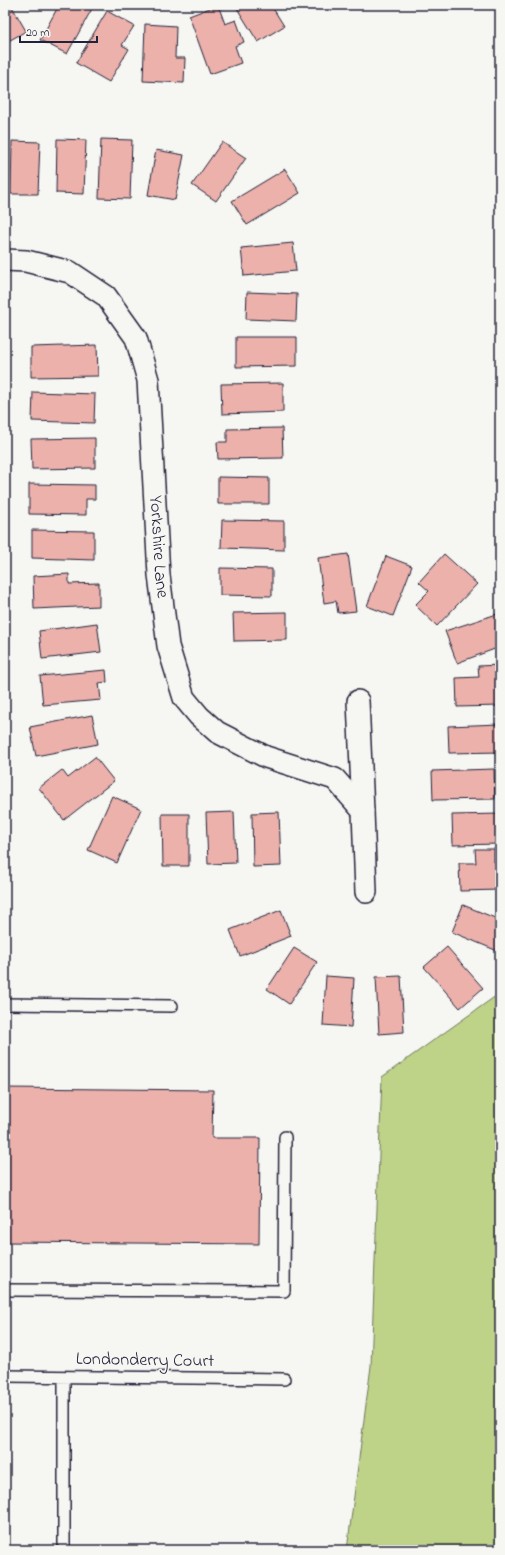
<svg xmlns="http://www.w3.org/2000/svg" width="505" height="1555" viewBox="0 0 505 1555" font-family="'Indie Flower',sans-serif">
<rect width="100%" height="100%" fill="#f6f6f2"/>
<filter id="ink" filterUnits="userSpaceOnUse"><feTurbulence type="fractalNoise" baseFrequency=".025" numOctaves="2"/><feDisplacementMap in="SourceGraphic" scale="8" xChannelSelector="R" yChannelSelector="G"/><feConvolveMatrix kernelMatrix="1 2 1 2 8 2 1 2 1" color-interpolation-filters="sRGB"/></filter>
<g filter="url(#ink)">
<path fill="#bed288" stroke="#707a62" d="M 500,993 L 500,1550 L 347,1550 L 371,1366 L 382,1077 Z"/>
<path fill="#ecb1ab" stroke="#22223b" d="M 5,5 L 11,5 L 26,31 L 5,43 Z
M 59,5 L 94,5 L 67,54 L 40,40 Z
M 218,5 L 225,24 L 236,20 L 244,42 L 235,46 L 241,63 L 210,74 L 189,16 Z
M 235,5 L 271,5 L 284,26 L 258,42 Z
M 107,11 L 134,26 L 122,45 L 129,49 L 109,82 L 76,63 Z
M 145,24 L 176,26 L 175,58 L 185,58 L 184,83 L 143,81 Z
M 57,139 L 86,140 L 84,194 L 56,193 Z
M 101,139 L 132,140 L 130,199 L 99,198 Z
M 12,141 L 40,142 L 38,194 L 11,194 Z
M 222,142 L 246,158 L 216,201 L 192,185 Z
M 156,150 L 184,155 L 175,200 L 148,195 Z
M 285,169 L 300,193 L 247,225 L 232,201 Z
M 293,243 L 296,271 L 244,276 L 241,248 Z
M 247,292 L 297,294 L 296,321 L 246,319 Z
M 236,337 L 297,337 L 297,366 L 236,367 Z
M 97,345 L 98,376 L 31,377 L 31,347 Z
M 283,383 L 283,412 L 222,414 L 221,384 Z
M 33,392 L 95,394 L 94,423 L 32,421 Z
M 282,428 L 283,458 L 218,459 L 217,442 L 227,442 L 227,429 Z
M 95,438 L 95,468 L 32,469 L 31,439 Z
M 218,477 L 269,478 L 269,504 L 218,504 Z
M 29,484 L 95,485 L 95,499 L 86,499 L 86,515 L 29,514 Z
M 222,520 L 284,521 L 284,550 L 221,548 Z
M 32,530 L 94,531 L 94,560 L 32,558 Z
M 348,554 L 356,611 L 338,613 L 336,601 L 324,603 L 318,558 Z
M 444,554 L 477,584 L 437,626 L 415,605 L 429,591 L 419,582 Z
M 386,556 L 412,566 L 393,616 L 367,606 Z
M 220,568 L 272,569 L 272,596 L 220,595 Z
M 69,574 L 69,584 L 99,583 L 99,606 L 34,609 L 33,576 Z
M 287,612 L 287,640 L 234,641 L 233,613 Z
M 500,613 L 500,647 L 457,663 L 445,631 Z
M 97,623 L 101,652 L 42,659 L 39,631 Z
M 500,665 L 500,706 L 457,707 L 456,678 L 479,677 L 478,666 Z
M 106,670 L 107,682 L 99,683 L 101,700 L 43,705 L 40,676 Z
M 92,715 L 98,744 L 36,756 L 30,727 Z
M 500,724 L 500,752 L 449,753 L 448,726 Z
M 95,757 L 114,781 L 64,820 L 39,788 L 62,770 L 68,778 Z
M 494,769 L 495,799 L 433,800 L 432,771 Z
M 112,796 L 141,809 L 117,863 L 88,850 Z
M 234,812 L 236,863 L 208,864 L 206,813 Z
M 279,812 L 281,866 L 253,867 L 252,813 Z
M 162,814 L 189,814 L 189,866 L 163,866 Z
M 500,814 L 500,844 L 453,845 L 452,815 Z
M 475,849 L 494,849 L 494,862 L 500,862 L 500,890 L 460,891 L 459,863 L 476,863 Z
M 463,905 L 500,920 L 500,952 L 452,932 Z
M 281,910 L 291,936 L 240,956 L 230,930 Z
M 447,947 L 483,988 L 460,1008 L 424,967 Z
M 294,948 L 317,962 L 289,1004 L 267,989 Z
M 326,976 L 354,978 L 351,1027 L 323,1025 Z
M 401,976 L 404,1032 L 379,1034 L 376,977 Z
M 5,1088 L 213,1090 L 212,1138 L 260,1138 L 259,1244 L 5,1242 Z"/>
<g fill="none" stroke-linecap="round" stroke-linejoin="round">
<g stroke="#22223b" stroke-width="14">
<path id="service" d="M 5,1004 L 172,1006
M 5,1290 L 284,1291 L 285,1137
M 5,1376 L 284,1379
M 64,1377 L 64,1550"/>
</g>
<g stroke="#22223b" stroke-width="24">
<g id="minor">
<path id="s1" d="M 5,260 L 26,261 L 70,272 L 106,296 L 136,338 L 148,380 L 159,575 L 168,646 L 184,698 L 199,716 L 217,732 L 266,757 L 335,779 L 363,811 L 366,892"/>
<path d="M 358,701 L 363,811"/>
</g>
</g>
<use href="#service" stroke="#f6f6f2" stroke-width="11"/>
<use href="#minor" stroke="#f6f6f2" stroke-width="21"/>
</g>
</g>
<g text-anchor="middle" dominant-baseline="central" stroke-width="3" stroke-linejoin="round" paint-order="stroke">
<g font-size="18" fill="#22223b" stroke="#f6f6f2">
<text stroke="none"><textPath href="#s1" startOffset="372">Yorkshire Lane</textPath></text>
<text transform="translate(145 1361) rotate(1)">Londonderry Court</text>
</g>
</g>
<rect width="505" height="1555" fill="none" stroke="#f6f6f2" stroke-width="20"/>
<rect x="10" y="10" width="485" height="1535" fill="none" stroke="#22223b" stroke-width="1.5" filter="url(#ink)"/>
<path d="M20 36v6h77v-6" fill="none" stroke="#22223b" stroke-width="2"/>
<text x="26" y="36" font-size="12" fill="#22223b" stroke="#f6f6f2" stroke-width="3" paint-order="stroke">20 m</text>
</svg>
